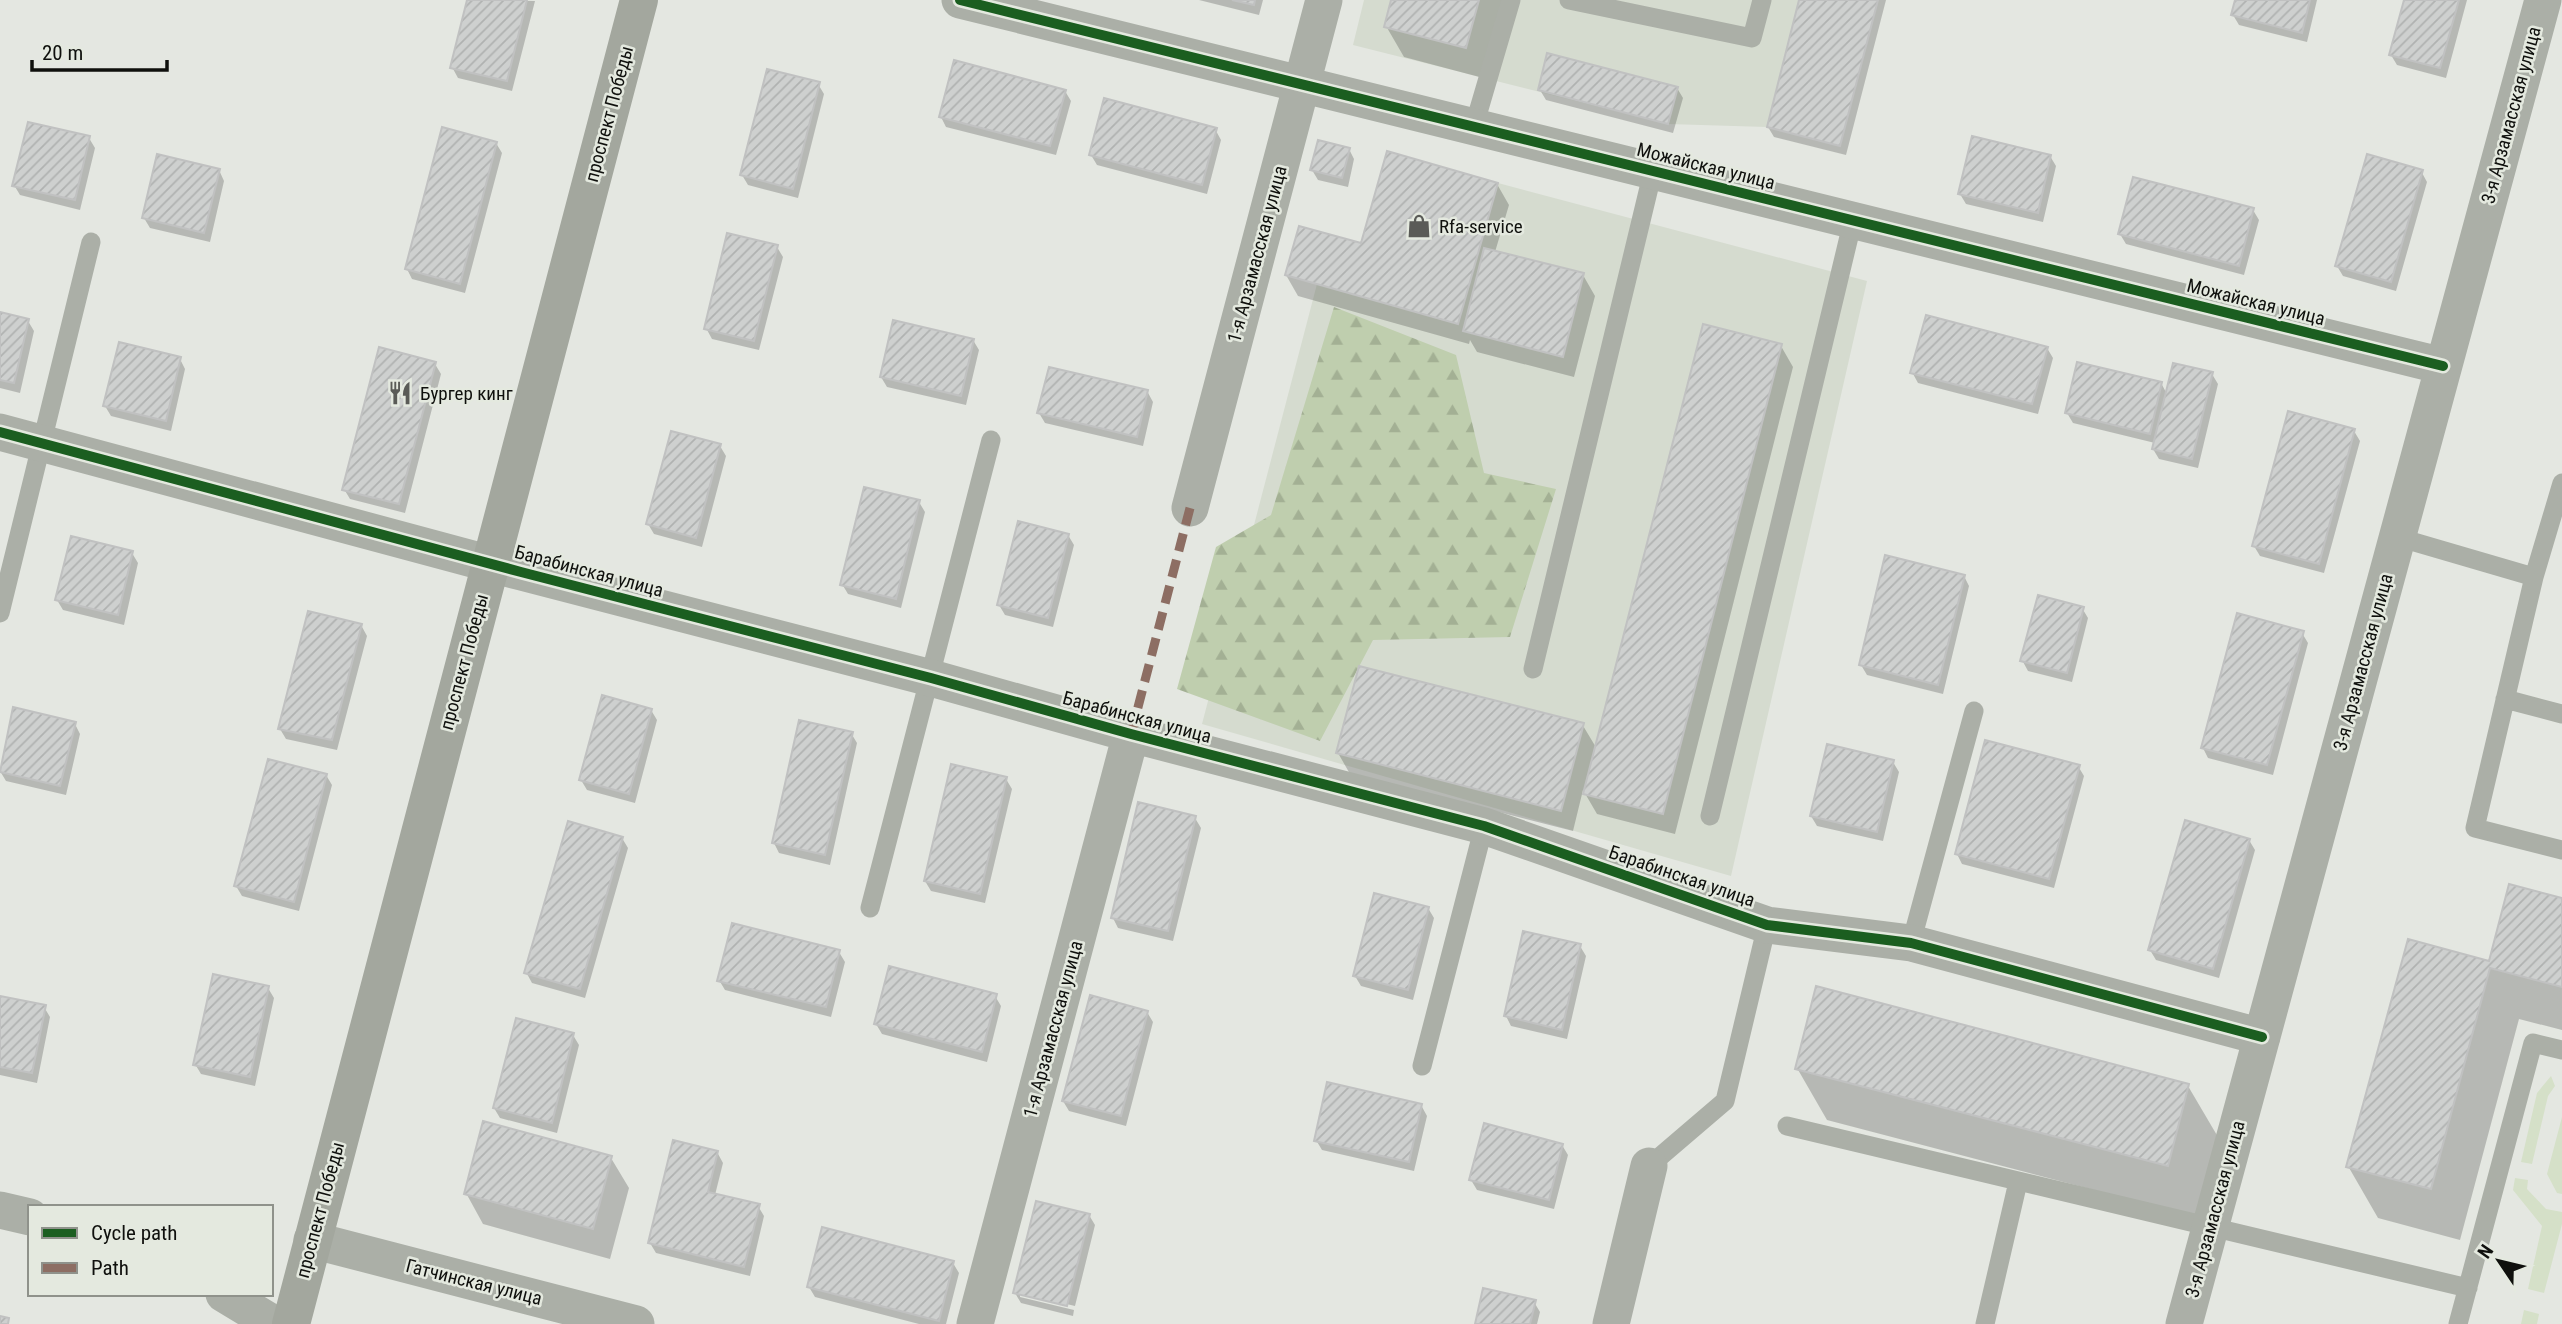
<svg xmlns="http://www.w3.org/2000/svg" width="2562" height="1324" viewBox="0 0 2562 1324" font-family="'Roboto Condensed',sans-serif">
<defs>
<pattern id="forest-firs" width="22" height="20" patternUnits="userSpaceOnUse" patternTransform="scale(1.75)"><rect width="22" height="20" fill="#bfceae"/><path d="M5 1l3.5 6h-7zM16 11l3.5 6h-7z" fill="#a3b094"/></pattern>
<pattern id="building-hatch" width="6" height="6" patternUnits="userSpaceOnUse" patternTransform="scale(1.75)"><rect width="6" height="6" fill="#ced0cf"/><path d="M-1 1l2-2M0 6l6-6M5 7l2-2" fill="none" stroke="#b0b2b1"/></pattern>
</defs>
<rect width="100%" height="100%" fill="#e4e7e1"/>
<path fill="#d5dbcf" d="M 1364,0 L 1878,0 L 1840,146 L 1767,127 L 1668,124 L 1353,45 Z
M 1498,183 L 1867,281 L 1731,876 L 1202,724 L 1317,284 Z"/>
<path fill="#d5e0c8" d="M 2551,1076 L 2555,1086 L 2548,1096 L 2532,1164 L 2521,1162 L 2537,1093 Z
M 2562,1117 L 2562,1194 L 2557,1193 L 2547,1174 Z
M 2515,1178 L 2528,1180 L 2527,1189 L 2546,1209 L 2562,1212 L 2562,1224 L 2544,1293 L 2528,1289 L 2542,1226 L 2513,1190 Z
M 2524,1310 L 2539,1314 L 2537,1324 L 2521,1324 Z"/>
<path fill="url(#forest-firs)" d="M 1334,307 L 1456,355 L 1484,473 L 1556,489 L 1510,637 L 1373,640 L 1320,741 L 1177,689 L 1216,547 L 1271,515 Z"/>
<path fill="#0003" d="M 469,0 L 535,1 L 512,91 L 458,78 L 452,67 Z
M 1199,0 L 1263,0 L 1259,15 Z
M 1393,0 L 1504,0 L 1483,78 L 1404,57 L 1386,26 Z
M 1801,0 L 1886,0 L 1846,155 L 1774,137 L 1768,127 Z
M 2237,0 L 2317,0 L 2307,42 L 2239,25 L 2233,15 Z
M 2406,0 L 2467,0 L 2446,78 L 2397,65 L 2391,55 Z
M 818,84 L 824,94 L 798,198 L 748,185 L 742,175 Z
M 1677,88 L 1683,98 L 1673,133 L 1546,100 L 1540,90 Z
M 1065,91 L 1071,101 L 1056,155 L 946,127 L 941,117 Z
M 1215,129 L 1221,140 L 1207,194 L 1097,165 L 1091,155 Z
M 89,138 L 95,148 L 80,210 L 20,195 L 14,185 Z
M 496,143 L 502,153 L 465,293 L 412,279 L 407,269 Z
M 1349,149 L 1354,159 L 1348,187 L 1318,180 L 1312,170 Z
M 2050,156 L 2056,166 L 2043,222 L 1966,204 L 1960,194 Z
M 219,170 L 224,181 L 210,242 L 150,228 L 144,218 Z
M 2421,171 L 2427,182 L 2396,291 L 2343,276 L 2337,266 Z
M 1497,184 L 1509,205 L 1495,252 L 1583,275 L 1595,296 L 1574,377 L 1477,352 L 1470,340 L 1469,344 L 1298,296 L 1286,275 L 1362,245 Z
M 2253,210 L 2259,220 L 2244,275 L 2126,244 L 2120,234 Z
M 777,247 L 783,257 L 759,350 L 712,339 L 706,328 Z
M 0,314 L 28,321 L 34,331 L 20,393 L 0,388 Z
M 973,340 L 979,350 L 966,405 L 887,387 L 881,377 Z
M 1781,346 L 1793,367 L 1675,834 L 1597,814 L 1583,790 L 1573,831 L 1350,774 L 1338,753 L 1582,724 L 1597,749 Z
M 2047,348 L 2053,358 L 2038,414 L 1918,383 L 1912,372 Z
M 180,359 L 185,369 L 171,431 L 111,416 L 105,406 Z
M 435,364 L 441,374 L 405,513 L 350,499 L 344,489 Z
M 2212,374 L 2218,384 L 2198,468 L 2159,459 L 2153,449 L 2155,443 L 2073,423 L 2067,413 L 2161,383 L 2167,394 Z
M 1147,391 L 1153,402 L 1143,446 L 1045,423 L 1039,413 Z
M 2354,431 L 2360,441 L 2324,573 L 2260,556 L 2254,546 Z
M 720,446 L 726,456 L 702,547 L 654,534 L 648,524 Z
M 919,502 L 925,512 L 901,608 L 848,594 L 842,584 Z
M 1068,535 L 1074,545 L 1053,627 L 1005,615 L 999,605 Z
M 132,553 L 138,563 L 124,625 L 63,610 L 57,600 Z
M 1964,576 L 1969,586 L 1943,694 L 1867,675 L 1861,665 Z
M 2082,608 L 2088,618 L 2072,682 L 2028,671 L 2022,660 Z
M 361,625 L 367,636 L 337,750 L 286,739 L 280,729 Z
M 2302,633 L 2308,643 L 2273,775 L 2208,758 L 2203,748 Z
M 14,710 L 75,724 L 80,734 L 66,795 L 6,781 L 0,771 Z
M 651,710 L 657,720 L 635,803 L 587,790 L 581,780 Z
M 851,733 L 857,743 L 830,865 L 779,853 L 774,843 Z
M 1893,762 L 1899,772 L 1883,841 L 1817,826 L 1811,816 Z
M 2078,766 L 2084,776 L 2054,888 L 1962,864 L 1957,854 Z
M 326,775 L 332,785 L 299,911 L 242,896 L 236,886 Z
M 1006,779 L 1012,789 L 985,903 L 931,891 L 925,881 Z
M 1195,818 L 1201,828 L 1173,941 L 1118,928 L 1113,918 Z
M 622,838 L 628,848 L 585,998 L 532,983 L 526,972 Z
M 2249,840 L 2255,850 L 2219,978 L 2156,960 L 2150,950 Z
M 2562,900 L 2562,1030 L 2519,1019 L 2460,1240 L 2378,1218 L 2348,1166 L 2490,963 Z
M 1428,908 L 1434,918 L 1413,1000 L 1361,986 L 1355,976 Z
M 1580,946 L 1586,956 L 1567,1039 L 1511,1026 L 1506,1016 Z
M 839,952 L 845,962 L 831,1017 L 725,990 L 719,980 Z
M 268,988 L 274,998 L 255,1086 L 201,1074 L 195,1064 Z
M 995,996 L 1001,1006 L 987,1062 L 882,1034 L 876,1024 Z
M 0,998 L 44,1007 L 50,1017 L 37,1083 L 0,1075 Z
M 1147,1012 L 1153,1022 L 1126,1126 L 1069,1111 L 1063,1101 Z
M 573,1035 L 579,1045 L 557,1133 L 500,1118 L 494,1108 Z
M 1797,1068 L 2188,1086 L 2218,1137 L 2197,1217 L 1827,1120 Z
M 1421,1105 L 1427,1116 L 1414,1171 L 1322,1150 L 1316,1140 Z
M 1562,1145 L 1568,1155 L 1554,1209 L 1477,1190 L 1471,1180 Z
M 717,1152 L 723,1163 L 715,1195 L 758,1206 L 764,1216 L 750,1276 L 656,1253 L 650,1243 Z
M 611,1158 L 629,1188 L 610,1259 L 483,1224 L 466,1193 Z
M 1089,1215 L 1095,1225 L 1075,1306 L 1020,1293 L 1020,1297 L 1074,1310 L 1073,1316 L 1021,1303 L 1015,1293 Z
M 953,1263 L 959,1273 L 946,1324 L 919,1324 L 815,1297 L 809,1287 Z
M 1534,1302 L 1540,1312 L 1537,1324 L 1477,1324 Z"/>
<path fill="url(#building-hatch)" stroke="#c0c1c1" stroke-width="2" d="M 467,0 L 527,0 L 507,81 L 450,68 Z
M 1232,0 L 1255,0 L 1254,5 Z
M 1391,0 L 1479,0 L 1466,48 L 1384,27 Z
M 1799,0 L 1878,0 L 1840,146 L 1767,127 Z
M 2235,0 L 2310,0 L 2302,33 L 2231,15 Z
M 2404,0 L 2459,0 L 2440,68 L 2389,55 Z
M 1547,53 L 1678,87 L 1668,124 L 1538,90 Z
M 954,60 L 1066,90 L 1050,146 L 939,117 Z
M 767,69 L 820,82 L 793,189 L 740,175 Z
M 1104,98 L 1217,128 L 1202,185 L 1089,155 Z
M 28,122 L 90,136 L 75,200 L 12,186 Z
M 442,127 L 497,142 L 460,284 L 405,269 Z
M 1972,136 L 2051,155 L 2038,213 L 1958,194 Z
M 1318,140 L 1350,148 L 1342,178 L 1310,170 Z
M 1387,151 L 1498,183 L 1458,324 L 1285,275 L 1299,226 L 1361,243 Z
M 157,154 L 220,169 L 204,233 L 142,218 Z
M 2367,154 L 2423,170 L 2391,282 L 2335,266 Z
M 2133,177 L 2254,208 L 2239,266 L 2118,234 Z
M 727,233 L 778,245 L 754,341 L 704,329 Z
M 1484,248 L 1584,273 L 1563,357 L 1463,331 Z
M 0,312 L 29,319 L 14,383 L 0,380 Z
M 1926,315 L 2048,347 L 2032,404 L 1910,373 Z
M 893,320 L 974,339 L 961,396 L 880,377 Z
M 1703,324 L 1782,344 L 1663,814 L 1583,794 Z
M 119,342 L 181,357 L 166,421 L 103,406 Z
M 379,347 L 436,362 L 399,504 L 342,490 Z
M 2077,362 L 2162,382 L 2150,434 L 2065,413 Z
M 2173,363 L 2213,372 L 2192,459 L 2152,449 Z
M 1049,367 L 1148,390 L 1137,437 L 1037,413 Z
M 2288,411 L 2355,429 L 2319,564 L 2252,546 Z
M 671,431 L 721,444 L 696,538 L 646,524 Z
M 864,487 L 920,500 L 896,599 L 840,585 Z
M 1018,521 L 1069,534 L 1048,618 L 997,605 Z
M 71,536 L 133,551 L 118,615 L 55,600 Z
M 1885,555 L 1965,575 L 1938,685 L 1859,665 Z
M 2038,595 L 2084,607 L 2067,673 L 2020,661 Z
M 308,611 L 362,624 L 332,740 L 278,729 Z
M 2237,613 L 2304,631 L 2267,765 L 2201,748 Z
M 1359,666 L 1584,723 L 1561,811 L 1336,753 Z
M 602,695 L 652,709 L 629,794 L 579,780 Z
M 13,707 L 76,722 L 60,786 L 0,772 Z
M 799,720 L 853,732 L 825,855 L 772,843 Z
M 1985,740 L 2080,765 L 2049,879 L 1955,854 Z
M 1827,744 L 1894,760 L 1877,832 L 1810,816 Z
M 268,759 L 327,774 L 294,902 L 234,886 Z
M 951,764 L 1007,777 L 980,894 L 924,881 Z
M 1138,802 L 1196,816 L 1168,931 L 1111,918 Z
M 2185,820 L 2250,839 L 2213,969 L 2148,950 Z
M 568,821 L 623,837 L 580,989 L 524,973 Z
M 2509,884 L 2562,898 L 2562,987 L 2490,968 L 2431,1189 L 2346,1167 L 2408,939 L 2489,961 Z
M 1374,893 L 1429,907 L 1408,990 L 1353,976 Z
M 732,923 L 840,950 L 826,1007 L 717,981 Z
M 1523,931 L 1581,944 L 1562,1030 L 1504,1016 Z
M 889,966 L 997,994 L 982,1052 L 874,1024 Z
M 213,974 L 269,986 L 250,1077 L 193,1065 Z
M 1816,986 L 2189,1084 L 2168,1166 L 1795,1069 Z
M 1090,995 L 1148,1011 L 1121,1116 L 1062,1101 Z
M 0,996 L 46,1005 L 32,1073 L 0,1067 Z
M 516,1018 L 574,1033 L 552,1123 L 493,1108 Z
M 1327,1082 L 1422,1104 L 1409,1162 L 1314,1141 Z
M 483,1121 L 612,1156 L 593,1229 L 464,1194 Z
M 1484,1123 L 1563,1144 L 1549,1200 L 1469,1180 Z
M 673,1140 L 718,1151 L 708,1192 L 760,1204 L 744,1267 L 648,1243 Z
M 1036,1201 L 1090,1214 L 1067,1306 L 1013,1293 Z
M 822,1227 L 954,1261 L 939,1321 L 807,1287 Z
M 1483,1288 L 1536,1300 L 1530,1324 L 1475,1324 Z
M 0,1316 L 9,1318 L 8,1324 L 0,1324 Z"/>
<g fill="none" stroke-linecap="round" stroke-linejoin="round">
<path stroke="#abafa7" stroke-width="19" d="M 1569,0 L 1752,38 L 1762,0
M 1474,126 L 1511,0
M 2562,483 L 2534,577 L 2475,828 L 2562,850
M 2397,537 L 2534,577
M 0,613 L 91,242
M 1533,669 L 1653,171
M 2505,699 L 2562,714
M 1710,816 L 1853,220
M 870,908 L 991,440
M 1911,943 L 1974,711
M 1422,1066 L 1484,826
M 1787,1126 L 2468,1288
M 1649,1166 L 1725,1101 L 1767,925
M 1985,1324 L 2018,1182
M 2458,1324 L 2533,1043 L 2562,1050"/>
<path stroke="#abafa7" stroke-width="37" d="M 960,0 L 2443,366
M 0,432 L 521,572 L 931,678 L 1131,734 L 1484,826 L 1767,925 L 1911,943 L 2262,1037
M 1190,508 L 1324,0
M 0,1210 L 30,1217
M 312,1240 L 636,1324
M 224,1294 L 274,1324
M 975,1324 L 1131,734
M 1611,1324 L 1649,1166
M 2184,1324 L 2543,0"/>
<path stroke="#a3a79e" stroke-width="38" d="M 291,1324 L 639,0"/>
<path stroke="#8d6e63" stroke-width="9" stroke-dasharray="18 9" stroke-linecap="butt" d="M 1131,734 L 1190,508"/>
<g stroke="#e4e9df" stroke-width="15">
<path id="cycleway" d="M 960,0 L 2443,366
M 0,432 L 521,572 L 931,678 L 1131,734 L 1484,826 L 1767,925 L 1911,943 L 2262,1037"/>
</g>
<use href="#cycleway" stroke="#1b5e20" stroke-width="10"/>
</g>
<defs>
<g id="shop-bare" transform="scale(1.89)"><path d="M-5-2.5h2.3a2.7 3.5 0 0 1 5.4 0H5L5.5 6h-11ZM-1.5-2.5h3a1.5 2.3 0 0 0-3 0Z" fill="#5a5b57" stroke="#e4e9df" stroke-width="2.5" paint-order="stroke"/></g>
<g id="restaurant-bare" transform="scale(1.89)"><path d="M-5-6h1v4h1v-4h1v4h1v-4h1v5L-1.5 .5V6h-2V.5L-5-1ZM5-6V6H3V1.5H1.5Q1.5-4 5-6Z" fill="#5a5b57" stroke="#e4e9df" stroke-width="2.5" paint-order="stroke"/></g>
</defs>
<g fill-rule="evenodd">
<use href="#shop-bare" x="1419" y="226"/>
<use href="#restaurant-bare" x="400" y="393"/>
</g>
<g text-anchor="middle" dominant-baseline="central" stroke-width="5" stroke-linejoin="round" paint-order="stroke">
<g font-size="19" fill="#0f100d" stroke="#e4e9df">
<text transform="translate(609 114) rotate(-75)">проспект Победы</text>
<text transform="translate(2511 115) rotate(-75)">3-я Арзамасская улица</text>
<text transform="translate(1706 166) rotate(14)">Можайская улица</text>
<text transform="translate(1257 254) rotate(-75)">1-я Арзамасская улица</text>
<text transform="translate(2256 302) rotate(14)">Можайская улица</text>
<text transform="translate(589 571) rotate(15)">Барабинская улица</text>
<text transform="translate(464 662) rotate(-75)">проспект Победы</text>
<text transform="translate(2363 662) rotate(-75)">3-я Арзамасская улица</text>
<text transform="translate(1137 717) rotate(15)">Барабинская улица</text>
<text transform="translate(1682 876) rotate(19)">Барабинская улица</text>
<text transform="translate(1053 1029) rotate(-75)">1-я Арзамасская улица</text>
<text transform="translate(2215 1209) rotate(-75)">3-я Арзамасская улица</text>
<text transform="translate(320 1210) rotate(-75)">проспект Победы</text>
<text transform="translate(474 1282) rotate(14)">Гатчинская улица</text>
</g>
<g font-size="19" fill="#0f100d" stroke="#e4e9df" text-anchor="start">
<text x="1439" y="226">Rfa-service</text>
<text x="420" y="393">Бургер кинг</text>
</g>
</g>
<rect x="28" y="1205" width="245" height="91" fill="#e4e9df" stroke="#8f928b" stroke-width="2"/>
<rect x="42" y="1228" width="35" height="10" fill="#1b5e20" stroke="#8f928b" stroke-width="2"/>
<text x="91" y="1240" font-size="21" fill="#0f100d">Cycle path</text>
<rect x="42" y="1263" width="35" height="10" fill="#8d6e63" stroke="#8f928b" stroke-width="2"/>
<text x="91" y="1275" font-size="21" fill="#0f100d">Path</text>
<g transform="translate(2499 1261) rotate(305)" stroke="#e4e9df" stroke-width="5" paint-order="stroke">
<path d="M0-5L12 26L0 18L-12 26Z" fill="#0f100d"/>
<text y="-10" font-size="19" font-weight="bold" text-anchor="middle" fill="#0f100d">N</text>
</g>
<path d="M32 60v10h135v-10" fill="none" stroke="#0f100d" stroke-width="3.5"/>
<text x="42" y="60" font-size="21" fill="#0f100d" stroke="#e4e9df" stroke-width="5" paint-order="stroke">20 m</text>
</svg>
